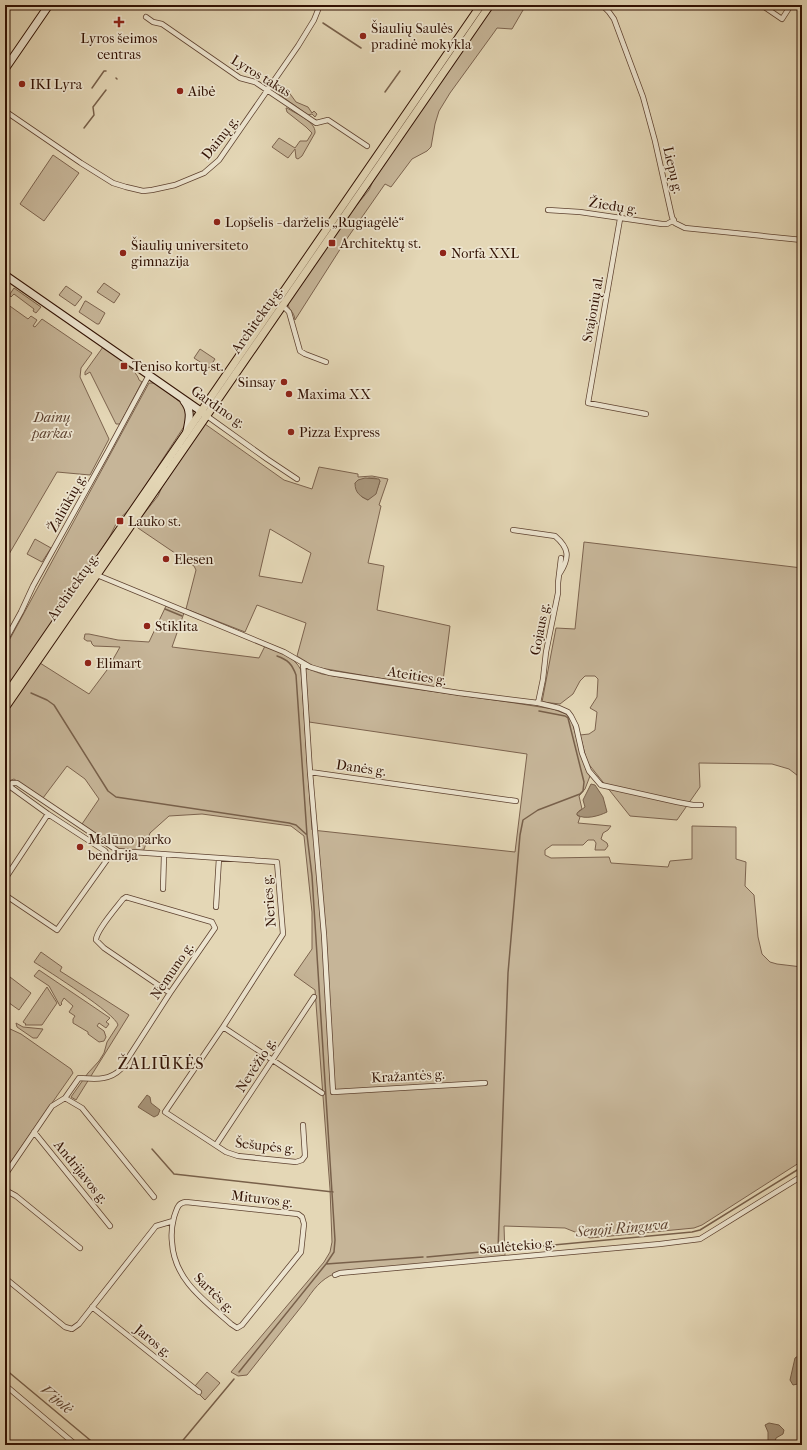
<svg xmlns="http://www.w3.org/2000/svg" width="807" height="1450" viewBox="0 0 807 1450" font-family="'IM FELL French Canon',serif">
<rect width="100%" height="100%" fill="#e4d7b6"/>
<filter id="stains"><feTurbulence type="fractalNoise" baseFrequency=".005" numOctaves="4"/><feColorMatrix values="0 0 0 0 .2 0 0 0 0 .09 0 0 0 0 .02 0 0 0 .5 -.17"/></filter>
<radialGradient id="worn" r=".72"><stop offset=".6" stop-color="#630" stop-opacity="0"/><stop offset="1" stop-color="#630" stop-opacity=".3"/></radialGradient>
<path fill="#c6b598" stroke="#7c634e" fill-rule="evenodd" d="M 493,5 L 526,5 L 512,29 L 497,28 L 495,31 L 450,93 L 439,111 L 435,124 L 431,147 L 427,151 L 412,159 L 391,187 L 385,184 L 346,240 L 295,320 C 294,311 289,311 288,304 L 351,212 L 369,190 L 374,179 Z
M 280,91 L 288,91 L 296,102 L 308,107 L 312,113 L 314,111 L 317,114 L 315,117 L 312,114 L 308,115 L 280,95 Z
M 286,108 L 287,108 C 296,114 316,121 315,133 L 302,156 L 298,159 L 296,158 L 295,149 L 288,158 L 272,147 L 279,138 L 295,148 L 300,141 L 307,141 L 312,133 L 306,127 L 287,112 Z
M 53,155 L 79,173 L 44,221 L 20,204 Z
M 104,283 L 120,294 L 114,303 L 97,292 Z
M 66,286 L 82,297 L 75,306 L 59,295 Z
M 14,288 L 41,307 L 36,313 L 33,311 L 34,309 L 14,294 L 11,297 L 10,296 L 10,294 Z
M 5,297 L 9,300 L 7,304 L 28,319 L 31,316 L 37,320 L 33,326 L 35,327 L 42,319 L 92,353 L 81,368 L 80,377 L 109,439 L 90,475 L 57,472 L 5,561 Z
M 85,301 L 86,301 L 105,313 L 99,324 L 97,324 L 79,312 Z
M 103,347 C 112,353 137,370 139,380 L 142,382 L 120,424 L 116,424 L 90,372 L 85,375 L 85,372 Z
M 200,349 L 215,359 L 209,368 L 194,358 Z
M 149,383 L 155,383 L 184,405 L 187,408 L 185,425 L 130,509 L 118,520 L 110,536 L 88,570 L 5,690 L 5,648 Z
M 205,424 L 284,480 L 312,489 L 319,467 L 358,474 L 358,477 L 372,476 L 388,479 L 379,505 L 381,506 L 368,563 L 384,566 L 377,610 L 450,626 L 442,689 L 315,667 L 297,656 L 306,623 L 257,605 L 245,632 L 186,609 L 196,570 L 194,566 L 138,528 L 135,525 L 158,496 L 162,487 ZM 369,478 L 375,478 L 380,481 L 377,490 L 368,500 L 362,497 L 355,483 ZM 270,529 L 311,553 L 302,583 L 259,576 Z
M 35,539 L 51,548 L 42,562 L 27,554 Z
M 584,542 L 802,568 L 802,779 L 789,769 L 772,764 L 699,763 L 700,787 L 677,820 L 630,816 L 587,762 L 580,735 L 589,734 L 595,730 L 597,712 L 590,708 L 597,697 L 598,679 L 595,676 L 585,676 L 580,681 L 573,694 L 560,704 L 542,702 L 556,628 L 575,629 Z
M 166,606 L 184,613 L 172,647 L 259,658 L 265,646 C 278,651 294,656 301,670 L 312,830 L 515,852 L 527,754 L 309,722 L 305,672 L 306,669 L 308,669 L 322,674 L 380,684 L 515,703 L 553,709 L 566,714 L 572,722 L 586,769 L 590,776 L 585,789 L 579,796 L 582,809 L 579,811 L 577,815 L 580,817 L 578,823 L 611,826 L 608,830 L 603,833 L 601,839 L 607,843 L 608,846 L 605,850 L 595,850 L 596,843 L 594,840 L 588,840 L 583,845 L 552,845 L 545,850 L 545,855 L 551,858 L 609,857 L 611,863 L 668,867 L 670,861 L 692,859 L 692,826 L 736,827 L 736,859 L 746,862 L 745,886 L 754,895 L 758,937 L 762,954 L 770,962 L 777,964 L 802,967 L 802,1161 L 702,1225 L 694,1228 L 590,1238 L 565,1228 L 504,1226 L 505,1256 L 334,1274 C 321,1279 313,1290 305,1302 L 247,1375 L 238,1376 L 231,1372 L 324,1262 L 330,1252 L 332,1242 L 330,1189 L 315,990 L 294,975 L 312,949 L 312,912 L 304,836 L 291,826 L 202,814 L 169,816 L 150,833 L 143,852 L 118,849 L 108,844 L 82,824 L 99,799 L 85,779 L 67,766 L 43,798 L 14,779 L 6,782 L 5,781 L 5,713 L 40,663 L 89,694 L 107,670 L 120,647 L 94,646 L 92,644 L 91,641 L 87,641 L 84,639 L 85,634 L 89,634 L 118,640 L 149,642 Z
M 41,952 L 62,967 L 60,971 L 129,1015 L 76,1100 L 71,1097 L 88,1073 L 99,1061 L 104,1053 L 107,1042 L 118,1025 C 116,1014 48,971 34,962 Z
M 39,970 L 110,1018 L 106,1022 L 109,1024 L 106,1028 L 99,1023 L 97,1026 L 104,1031 L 106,1037 L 104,1041 L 99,1042 L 88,1034 L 88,1032 L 73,1023 L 73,1019 L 75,1016 L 69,1012 L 73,1006 L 64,998 L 61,1003 L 62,1004 L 60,1006 L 49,986 L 34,976 Z
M 10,977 L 31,993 L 19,1010 L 5,1000 L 5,984 Z
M 47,987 L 57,1003 L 42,1025 L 25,1025 L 26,1024 L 23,1022 Z
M 16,1023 L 23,1027 L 43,1029 L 37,1038 L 33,1038 L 17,1027 Z
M 8,1028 L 21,1034 L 71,1069 L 73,1073 L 5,1170 L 5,1031 Z
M 207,1372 L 220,1383 L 205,1400 L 199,1394 L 201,1391 L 195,1386 Z"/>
<path fill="#a79479" stroke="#78604a" d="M 365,478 L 379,479 L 380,481 L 376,494 L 368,500 C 360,496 355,493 355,483 L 358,480 Z
M 591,784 L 595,785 L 603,797 L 607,812 C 599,816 585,820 577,815 L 577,813 L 585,807 L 583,800 Z
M 147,1095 L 150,1097 L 151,1103 L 160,1110 L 158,1115 L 154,1117 L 138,1107 Z
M 798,1356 L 802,1357 L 802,1383 L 793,1385 L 790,1380 L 795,1358 Z
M 769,1423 L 779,1425 L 784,1430 L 783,1434 L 776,1438 L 774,1445 L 768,1445 L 768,1432 L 765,1425 Z"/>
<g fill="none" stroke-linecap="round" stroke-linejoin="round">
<path stroke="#78604a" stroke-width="1.5" d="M 323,23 L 361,48
M 116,78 L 117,79
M 92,88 L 104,71 L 106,71
M 385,92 L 400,71
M 84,128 L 94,115 L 93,107 L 106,90
M 165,609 L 182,616
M 31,693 L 47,700 L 54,705 L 108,791 L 116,797 L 289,823 L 296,825 L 307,835
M 152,1149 L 174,1174 L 333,1192
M 498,1250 L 508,973 L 520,835 L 523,820 L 538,810 L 580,794 L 583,791 L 584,782 L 568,718 L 565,716 L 539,711
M 427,1257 L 692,1232 L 700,1230 L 802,1167
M 326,1264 L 423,1257
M 5,1369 L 96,1445
M 239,1372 L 326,1264 L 334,1252 L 335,1240 L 312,876 L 307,835 L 296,675 C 292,664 288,660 277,656
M 179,1445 L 234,1379"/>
<g stroke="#5e4230" stroke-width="6">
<path id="street" d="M 602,5 L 609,12 L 614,19 L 643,97 L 655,141 L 672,217 L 675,223 L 685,228 L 802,240
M 763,6 L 782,19 L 791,5
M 146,17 L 153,22 L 162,24 L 240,78 L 255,82 L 316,123 L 328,120 L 367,146
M 5,111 L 81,163 L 113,183 L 126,187 L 143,191 L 152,190 L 175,185 L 204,173 L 219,160 L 298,46 L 314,20 L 320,5
M 548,210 L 580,212 L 662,224 L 667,224 L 674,220
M 620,219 L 588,403 L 646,414
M 283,306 L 289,312 L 300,351 L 305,354 L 326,362
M 207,416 L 267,459 L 297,479
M 513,530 L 555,536 C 569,548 570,557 560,573
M 97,575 L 284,652 L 310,667 L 330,673 L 459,693 L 538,703 L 559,708 L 568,712 L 571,716 L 576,726 L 582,753 L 589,771 L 601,785 L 677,802 L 693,805 L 701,805
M 5,641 L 21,612 L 33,586 L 108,451 L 149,375
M 303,663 L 310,772 L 516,801
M 538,703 L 543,679 L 546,652 L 558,593 L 558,583 L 561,558
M 310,772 L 324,935 L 333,1092 L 485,1083
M 5,783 L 48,814 L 105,851 L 109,857 L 57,930 L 5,895
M 9,787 L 12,783 L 17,783 L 118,851 L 277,862 L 283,934 L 223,1027 L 165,1112 L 226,1152 L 238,1156 L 296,1162 L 302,1160 L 305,1156 L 303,1125
M 5,879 L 48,814
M 163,889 L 164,855
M 216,907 L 219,858
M 223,1027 L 322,1093
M 65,1098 L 82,1108 L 154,1197
M 34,1132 L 110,1226
M 216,1145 L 314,997
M 5,1175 L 52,1106 L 65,1098 L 79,1078 C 95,1079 109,1081 121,1069 L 170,993 L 215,928 L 212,922 L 126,897 L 123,899 C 116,908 96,931 96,940 L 104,948 L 170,993
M 5,1190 L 16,1196 L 80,1248
M 186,1202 L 298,1214 L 302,1217 L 304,1224 L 301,1252 L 242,1325 L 237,1328 L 231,1324 C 205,1301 174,1280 172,1242 C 171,1234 172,1225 174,1217 C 177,1209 177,1203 186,1202 Z
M 335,1275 L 340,1273 L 660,1244 L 700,1239 L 802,1176
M 5,1278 L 65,1327 L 72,1329 L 79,1324 L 156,1226 L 173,1221
M 92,1307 L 199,1392
M 5,1385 L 76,1445"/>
</g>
<g stroke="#311103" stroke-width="9">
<path id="secondary" d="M 5,69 L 49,5
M 5,275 L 205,414
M 184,401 C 192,411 189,420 187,431"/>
</g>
<g stroke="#311103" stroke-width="9">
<path id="primary" d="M 5,696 L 481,5
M 5,708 L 490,5"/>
</g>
<use href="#street" stroke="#ede5d0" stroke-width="4.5"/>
<use href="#secondary" stroke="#ede5d0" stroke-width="7"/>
<use href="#primary" stroke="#e4d7b6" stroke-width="7"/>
</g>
<g fill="#8f2418" stroke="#ede5d0" stroke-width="1.5">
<path d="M117 16h4v4h4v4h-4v4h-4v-4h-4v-4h4z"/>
<circle cx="363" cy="36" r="4"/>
<circle cx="22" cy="84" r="4"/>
<circle cx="180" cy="91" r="4"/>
<circle cx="217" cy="222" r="4"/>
<rect x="328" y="239" width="8" height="8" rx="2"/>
<circle cx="123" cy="253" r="4"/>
<circle cx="443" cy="253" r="4"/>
<rect x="120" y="362" width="8" height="8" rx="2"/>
<circle cx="284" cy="382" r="4"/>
<circle cx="289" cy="394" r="4"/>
<circle cx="291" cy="432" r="4"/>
<rect x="116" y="517" width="8" height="8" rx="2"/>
<circle cx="166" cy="559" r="4"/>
<circle cx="147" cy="626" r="4"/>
<circle cx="88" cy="663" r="4"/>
<circle cx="80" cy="847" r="4"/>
</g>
<g text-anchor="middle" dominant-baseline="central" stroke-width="3.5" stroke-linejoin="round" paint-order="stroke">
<g font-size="14" fill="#311103" stroke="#ede5d0" text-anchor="start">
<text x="371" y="28">Šiaulių Saulės<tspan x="371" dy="16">pradinė mokykla</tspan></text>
<text x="119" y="38" text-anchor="middle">Lyros šeimos<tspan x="119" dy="16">centras</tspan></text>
<text x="30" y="84">IKI Lyra</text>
<text x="188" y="91">Aibė</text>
<text x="225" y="222">Lopšelis - darželis „Rugiagėlė“</text>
<text x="340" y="243">Architektų st.</text>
<text x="131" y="245">Šiaulių universiteto<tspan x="131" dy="16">gimnazija</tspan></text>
<text x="451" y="253">Norfa XXL</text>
<text x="132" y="366">Teniso kortų st.</text>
<text x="276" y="382" text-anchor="end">Sinsay</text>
<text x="297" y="394">Maxima XX</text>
<text x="299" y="432">Pizza Express</text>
<text x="128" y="521">Lauko st.</text>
<text x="174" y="559">Elesen</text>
<text x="155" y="626">Stiklita</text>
<text x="96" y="663">Elimart</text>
<text x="88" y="839">Malūno parko<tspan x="88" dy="16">bendrija</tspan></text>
</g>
<g font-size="14" fill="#311103" stroke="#ede5d0">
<text transform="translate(261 76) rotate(31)">Lyros takas</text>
<text transform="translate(220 138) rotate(-52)">Dainų g.</text>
<text transform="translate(673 170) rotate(77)">Liepų g.</text>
<text transform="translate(613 206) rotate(9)">Žiedų g.</text>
<text transform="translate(593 309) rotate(-80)">Svajonių al.</text>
<text transform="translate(257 320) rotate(-55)">Architektų g.</text>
<text transform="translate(218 407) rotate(35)">Gardino g.</text>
<text transform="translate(67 503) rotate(-61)">Žaliūkių g.</text>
<text transform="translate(73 587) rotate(-55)">Architektų g.</text>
<text transform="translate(540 629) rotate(-79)">Gojaus g.</text>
<text transform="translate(417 676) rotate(9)">Ateities g.</text>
<text transform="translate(361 768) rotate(8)">Danės g.</text>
<text transform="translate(269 901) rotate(-95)">Neries g.</text>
<text transform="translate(172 971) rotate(-56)">Nemuno g.</text>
<text transform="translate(256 1065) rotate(-57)">Nevėžio g.</text>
<text transform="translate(408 1076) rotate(-3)">Kražantės g.</text>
<text transform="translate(265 1146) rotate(6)">Šešupės g.</text>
<text transform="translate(81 1172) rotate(51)">Andrijavos g.</text>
<text transform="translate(262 1199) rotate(7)">Mituvos g.</text>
<text transform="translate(517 1246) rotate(-5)">Saulėtekio g.</text>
<text transform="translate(214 1293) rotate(44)">Sartės g.</text>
<text transform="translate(153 1341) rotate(39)">Jaros g.</text>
</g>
<g font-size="14" font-style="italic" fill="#5e4230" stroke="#ede5d0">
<text x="52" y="417">Dainų<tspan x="52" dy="16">parkas</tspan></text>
</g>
<g font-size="15" font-style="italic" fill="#604532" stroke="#ede5d0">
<text transform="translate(622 1228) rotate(-5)">Senoji Ringuva</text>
<text transform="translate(57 1399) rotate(40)">Vijolė</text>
</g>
<g font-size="16" letter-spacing="1" fill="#311103" stroke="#ede5d0">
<text x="161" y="1063">ŽALIŪKĖS</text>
</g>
</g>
<rect width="807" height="1450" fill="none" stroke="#e4d7b6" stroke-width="20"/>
<rect x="6" y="6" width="795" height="1438" fill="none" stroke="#311103" stroke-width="2"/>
<rect x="10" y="10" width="787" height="1430" fill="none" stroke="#311103"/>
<rect width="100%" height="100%" filter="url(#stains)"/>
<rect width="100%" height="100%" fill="url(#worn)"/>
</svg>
